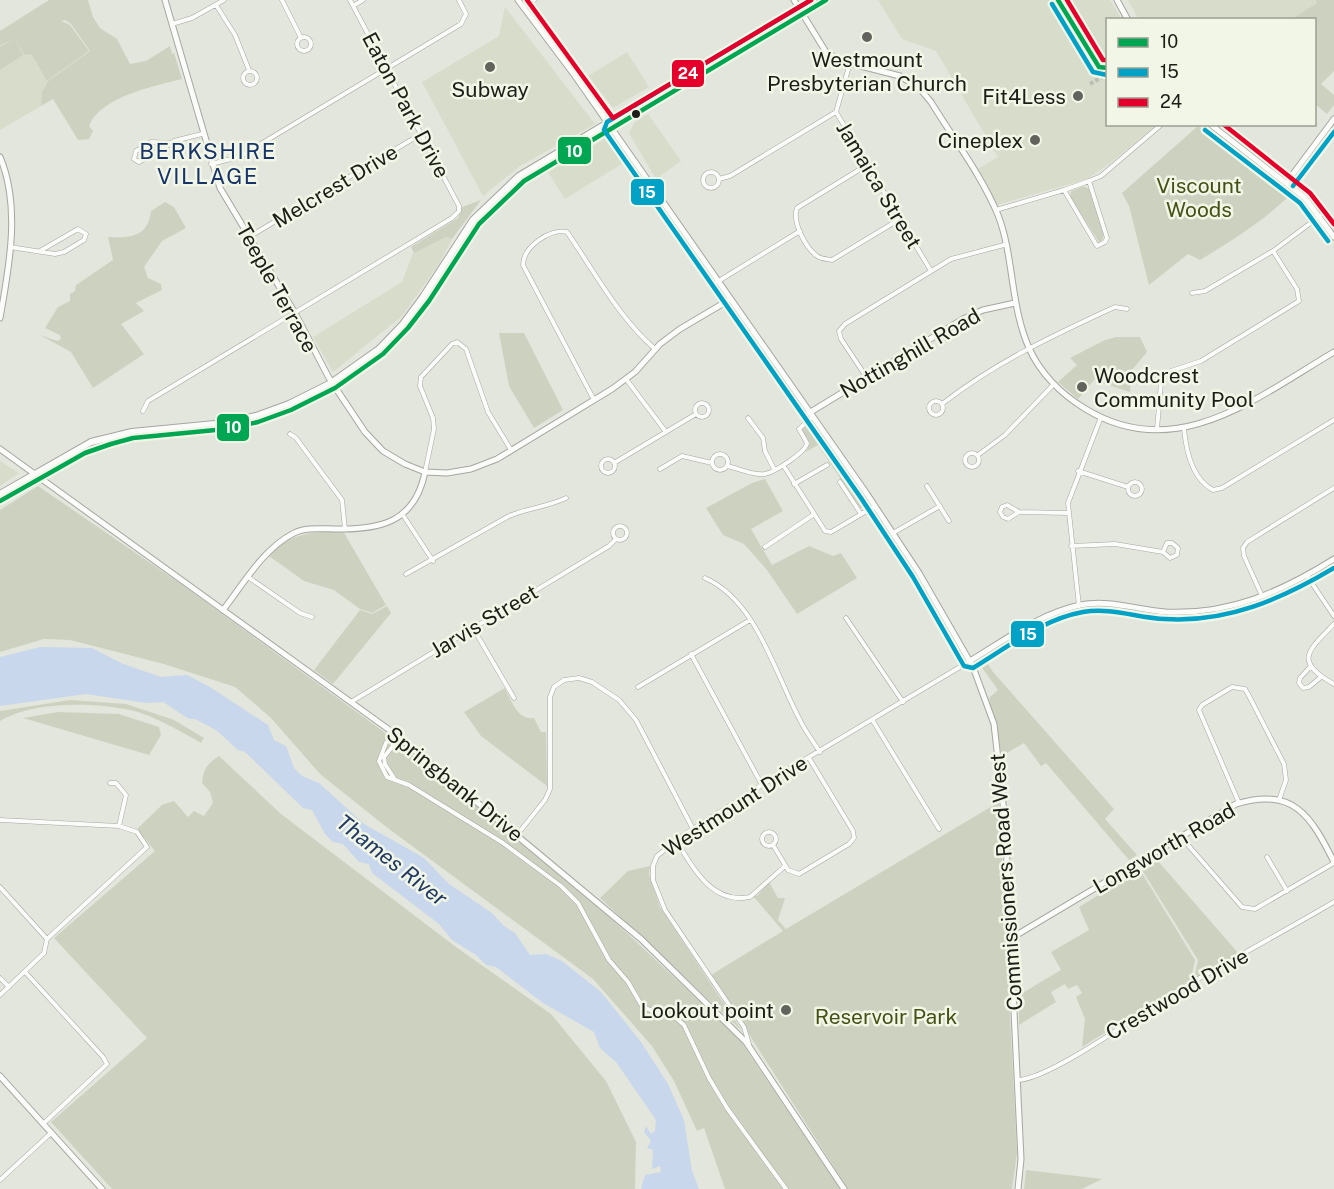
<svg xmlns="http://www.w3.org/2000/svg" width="1334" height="1189" viewBox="0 0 1334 1189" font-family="'Public Sans',sans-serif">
<rect width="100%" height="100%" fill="#e3e6dc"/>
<path fill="#d7dccb" d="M 878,0 L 1110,0 L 1122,19 L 1108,20 L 1108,124 L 1157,125 L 1109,164 L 1087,179 L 997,205 L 976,170 L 998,157 L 936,51 L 902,39 Z
M 1128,0 L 1316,0 L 1318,3 L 1292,19 L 1139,20 Z
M 505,7 L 595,124 L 520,166 L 483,196 L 422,82 L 499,36 Z
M 13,37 L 24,53 L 32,55 L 47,81 L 42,91 L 41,106 L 0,130 L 0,45 Z
M 627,52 L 649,87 L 613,108 L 588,76 Z
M 648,114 L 681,161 L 656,179 L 629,133 L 634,123 Z
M 605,139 L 625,162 L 565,199 L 548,172 Z
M 446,237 L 452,239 L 439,264 L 402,316 L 333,372 L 313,337 L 402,282 L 413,253 Z
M 0,461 L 19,473 L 0,486 Z"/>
<path fill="#cdd2c0" d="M 49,0 L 88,0 L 93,17 L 100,28 L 117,39 L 130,64 L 146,61 L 170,46 L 172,54 L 174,53 L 182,79 C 154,86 100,97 89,126 L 93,131 L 89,139 L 78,140 L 53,99 L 41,106 L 42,91 L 48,81 L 90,51 L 71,24 L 65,20 L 61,21 L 70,25 L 89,51 L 47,81 L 32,55 L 24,54 L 15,40 L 23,55 L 0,70 L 0,47 L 14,39 L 0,45 L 0,31 Z
M 1316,0 L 1334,0 L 1334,71 L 1321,84 L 1334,95 L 1334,105 L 1327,114 L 1315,104 L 1314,20 L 1292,19 L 1317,3 Z
M 1198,126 L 1288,197 C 1262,222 1231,241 1200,260 L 1188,254 L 1149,285 L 1129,206 L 1122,193 Z
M 1084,186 L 1089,189 L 1104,234 L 1102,241 L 1099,242 L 1070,197 L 1071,191 Z
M 481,200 L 452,239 L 446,237 L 414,253 L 411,247 L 458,218 L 462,207 Z
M 165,202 L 174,207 L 186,228 L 162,241 L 144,267 L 148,278 L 161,284 L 162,290 L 136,303 L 144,311 L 121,324 L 144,354 L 93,388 L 71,352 L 40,335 L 57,341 L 61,339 L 60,335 L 45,328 L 58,307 L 70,301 L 70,294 L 75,291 L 76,285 L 113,260 L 108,237 C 131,238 148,237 151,211 Z
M 499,333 L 524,333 L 563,410 L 534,428 L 509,386 Z
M 1116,337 L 1140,337 L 1147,352 L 1132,370 L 1130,392 L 1094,380 L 1078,399 L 1058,382 L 1077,365 L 1070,358 L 1105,340 Z
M 811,423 L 868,503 L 868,507 L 860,508 L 818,445 L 806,452 L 810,443 L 801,429 Z
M 765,479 L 783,511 L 751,529 L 772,565 L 809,546 L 833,556 L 841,553 L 857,578 L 797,614 L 767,570 L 744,544 L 723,535 L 706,508 L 752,483 Z
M 38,486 L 178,582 L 391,737 L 597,905 L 738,1037 L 840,1189 L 725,1189 L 704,1128 L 697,1131 L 674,1081 L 652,1046 L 593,979 L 389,829 L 320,774 L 271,718 L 235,687 L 164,664 L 70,640 L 44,639 L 0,652 L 0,510 Z
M 343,531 L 386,605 L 372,613 L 360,609 L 334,590 L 304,581 L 269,556 C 289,532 314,532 343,531 Z
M 387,606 L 391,613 L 333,684 L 314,670 L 360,610 L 372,614 Z
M 986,661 L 993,672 L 1114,809 L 1105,819 L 1137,855 L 1129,860 L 1046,763 L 1041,766 L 1024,743 L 1007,753 L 1001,752 L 989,698 L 998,690 L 980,665 Z
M 505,688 C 511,700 517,720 534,718 L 541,732 L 546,732 L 547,786 L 481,736 L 464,712 Z
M 70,700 L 126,704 L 174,720 L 204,738 L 201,743 C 178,730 155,716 130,710 C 93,702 33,701 0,721 L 0,711 Z
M 58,712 L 119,714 L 159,727 L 161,735 L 149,755 L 23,718 Z
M 219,756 L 281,814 L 456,947 L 551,1014 L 606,1081 L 636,1142 L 635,1189 L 112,1189 L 51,1122 L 147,1038 L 54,938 L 155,851 L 137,829 L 162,805 L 174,801 L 188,817 L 194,811 L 204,816 L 213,803 L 210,792 L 202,783 C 203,769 208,763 219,756 Z
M 999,802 L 1017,1153 L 1012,1189 L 848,1189 L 711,975 L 783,931 L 753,896 L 757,896 L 769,882 L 778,898 L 785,898 L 778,920 L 786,929 Z
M 1158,861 L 1239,954 L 1194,979 L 1198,960 L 1142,870 Z
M 650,866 L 649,875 L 660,907 L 742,1031 L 600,898 L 628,871 Z
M 1140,870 L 1195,960 L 1191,979 L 1082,1047 L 1085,1019 L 1076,997 L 1082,993 L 1077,985 L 1068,989 L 1065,984 L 1051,992 L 1056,1002 L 1019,1025 L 1019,995 L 1061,970 L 1051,952 L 1089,930 L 1079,907 Z
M 1026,1170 L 1102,1179 L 1082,1189 L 1024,1189 Z"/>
<path fill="#c8d7eb" d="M 40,647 L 92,648 L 121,663 L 161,677 L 187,675 L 210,687 L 268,725 L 274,740 L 286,746 L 294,768 L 302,776 L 319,783 L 364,824 L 424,858 L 449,884 L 492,913 L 504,926 L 515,933 L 530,955 L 546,954 L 562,961 L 601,992 L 641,1042 L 668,1084 L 684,1120 L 692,1171 L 699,1189 L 641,1189 L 645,1175 L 661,1172 L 660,1166 L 652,1169 L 653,1150 L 647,1148 L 651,1141 L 644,1132 L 646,1126 L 651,1134 L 655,1131 L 656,1120 L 616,1062 L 600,1048 L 594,1032 L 543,1003 L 496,967 L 486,965 L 476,955 L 452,940 L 439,924 L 372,873 L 369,864 L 359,862 L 343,844 L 333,842 L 325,834 L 312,810 L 303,808 L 245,752 L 238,750 L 216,730 L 195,719 L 189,719 L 163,702 L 147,703 L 86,694 L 0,706 L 0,657 Z"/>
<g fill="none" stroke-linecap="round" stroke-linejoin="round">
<path stroke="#bbbeb5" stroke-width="4" stroke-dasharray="4 2" stroke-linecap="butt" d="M 1090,84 L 1102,77 L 1108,68"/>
<g stroke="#a5a7a1" stroke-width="5">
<path id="minor" d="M 282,0 L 301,38
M 216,5 L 235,35 L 249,70
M 353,6 L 363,0
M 523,7 L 534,0
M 172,24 L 192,18 L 224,0
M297 44a7 7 0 1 1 14 0a7 7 0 1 1-14 0Z
M 850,63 L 836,112 L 931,271
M243 78a7 7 0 1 1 14 0a7 7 0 1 1-14 0Z
M 172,143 L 151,142 L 136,151 L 134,159 L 139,162 L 172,143 L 174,141 L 202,134
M 211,164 L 239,157 L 461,24 L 466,14 L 459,0
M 867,165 L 797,208 C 792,222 805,247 817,256 C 821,259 827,259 832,260 L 900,219
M703 180a8 8 0 1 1 16 0a8 8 0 1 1-16 0Z
M 719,179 L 730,176 L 836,112
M 1064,190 L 1089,181
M 996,210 L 1064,190 L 1097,246 L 1105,242 L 1107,238 L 1089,181 L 1101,176 L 1162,124
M 249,237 L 421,134
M 10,247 L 55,254 L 64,252 L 84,240 L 86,234 L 78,229 L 40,251
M 717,282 L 800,231
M 1192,293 L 1205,291 L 1273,251 L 1320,216
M 867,378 L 841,339 L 839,331 L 845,324 L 951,259 L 1004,245
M 626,379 L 666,432
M 594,400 L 523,265 C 523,247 550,228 567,232 C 594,271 619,318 655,349
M929 408a7 7 0 1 1 14 0a7 7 0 1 1-14 0Z
M695 410a7 7 0 1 1 14 0a7 7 0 1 1-14 0Z
M 942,404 C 995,363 1046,339 1106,311 L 1115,307 L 1127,309
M 143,411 L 148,401 L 452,218 L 459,211 L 459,206 L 350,0
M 748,418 L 763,438 L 765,451 L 774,469
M 1157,429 L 1161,383 L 1165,373 L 1201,361 L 1299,301 L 1297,289 L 1273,251
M 1184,429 C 1186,450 1192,479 1213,490 L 1222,488 L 1334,420
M 290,434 L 296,438 L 342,500 L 345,529
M965 460a7 7 0 1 1 14 0a7 7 0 1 1-14 0Z
M712 462a8 8 0 1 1 16 0a8 8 0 1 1-16 0Z
M 978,455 L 1005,435 L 1054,384
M601 466a7 7 0 1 1 14 0a7 7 0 1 1-14 0Z
M 614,463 L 696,414
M 727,466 C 738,468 754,476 765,474 C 775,472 806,452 807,443 L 799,429 L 812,417
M 785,468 L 825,531 L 831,532 L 875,506
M 660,469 L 682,456 L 712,463
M 1078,471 L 1128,487
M 425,472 L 434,429 L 433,418 L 420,386 L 421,377 L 452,344 L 457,342 L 466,349 L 488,412 L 511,450
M1128 489a7 7 0 1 1 14 0a7 7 0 1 1-14 0Z
M 840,482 L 861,514
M 794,484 L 827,465
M 927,486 L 949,521
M 1019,512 L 1007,505 L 1002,507 L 1000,512 L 1003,517 L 1008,519 L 1019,512 L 1068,513
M 403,515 L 433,561
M613 533a7 7 0 1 1 14 0a7 7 0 1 1-14 0Z
M 893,533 L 940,506
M 1071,546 L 1115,544 L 1163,552 L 1170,558 L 1177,555 L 1178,548 L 1172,543 L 1167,543 L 1163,552
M 765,547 L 813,515
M 406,574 L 509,516 C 528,508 547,507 566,498
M 1307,576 L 1334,616
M 248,577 L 300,613 L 312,617
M 705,578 C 757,601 775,674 800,720 C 805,731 813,741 820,752
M 1262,596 L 1244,556 L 1243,548 L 1247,542 L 1334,488
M 1079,606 L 1068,503 L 1101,417
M 846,618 L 903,702
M 1334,624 C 1308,651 1293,661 1334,684
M 473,628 L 514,698
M 691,654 L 762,785
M 1310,667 L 1300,678 L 1299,683 L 1303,688 L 1309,687 L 1321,677
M 638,687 L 750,620
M 351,702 L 609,546 L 616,539
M 873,721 L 939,829
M 395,734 L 386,743 L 379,761 L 387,777 L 409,785 L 503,843 L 561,886 L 578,903 L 609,960 L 628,982 L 642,1006 L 656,1013 L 676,1018 L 684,1025 L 709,1078 L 727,1108 L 786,1189
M 394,778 L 385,764 L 384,757 L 400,737
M 110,783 L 116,783 L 126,795 L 119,826
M 1239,803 L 1199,710 L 1202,705 L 1232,687 L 1245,689 L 1248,694 L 1284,764 L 1286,780 L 1279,800
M 0,820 L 119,826 L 137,832 L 147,847 L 47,939 L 44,953 L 0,995
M762 839a7 7 0 1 1 14 0a7 7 0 1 1-14 0Z
M 517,835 L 545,800 L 550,789 L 550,697 L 554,687 L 564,680 L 579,678 L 592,682 L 619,700 L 636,720 L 693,829
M 1181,837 L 1242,907 L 1255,909 L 1334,863
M 676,840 C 692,867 712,905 750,897 L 785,866
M 773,845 L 788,870 L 799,874 L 849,844 L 854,838 L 853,831 L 809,758
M 1267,857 L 1287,891
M 0,887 L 47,939
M 26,973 L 103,1057 L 107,1064 L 43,1124
M 0,978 L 9,987
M 749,1044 L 744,1027 L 665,910 L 653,880 L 653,866 L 657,856 L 685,834 L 762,785 L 970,661
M 1018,1080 C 1050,1079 1141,1013 1174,993 C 1227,962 1281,933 1334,902
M 0,1180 L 51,1133"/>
</g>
<g stroke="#a5a7a1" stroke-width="7">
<path id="tertiary" d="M 165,0 L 220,188 L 295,313 L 329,378 L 365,432 L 383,451 L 405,464 L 425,472 L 447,473 L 471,469 L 497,459 L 612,389 L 635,372 L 660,344 L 680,329 L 729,300
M 794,0 L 826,52 L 841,61 L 900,76 L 920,89 L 931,102 C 953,138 982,176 998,215 C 1014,256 1010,305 1029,348 C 1040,373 1061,394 1084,408 C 1175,465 1256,398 1334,352
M 1117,0 L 1128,20
M 1210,124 L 1305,198 L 1334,237
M 0,157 C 21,206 9,268 0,318
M 1287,182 L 1334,119
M 809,413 L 963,319 L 983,310 L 1015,303
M 223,610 C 244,583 263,549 294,533 C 306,527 322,529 335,529 C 381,530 415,522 425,472
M 970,661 C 1005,640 1039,614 1080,605 C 1109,599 1138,610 1166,612 C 1230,615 1281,592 1334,559
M 1010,939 L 1236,804 C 1293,786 1311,816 1334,862"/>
</g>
<g stroke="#a5a7a1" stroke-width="7">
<path id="secondary" d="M 518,0 L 575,76 L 867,494 L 919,573 L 973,667 L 994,724 L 1005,821 L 1021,1159 L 1018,1189
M 0,449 L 395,734 L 641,939 L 746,1042 L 844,1189
M 0,1076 L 102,1189"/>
</g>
<g stroke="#a5a7a1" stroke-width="8">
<path id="primary" d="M 0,494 L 91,442 L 132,432 L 225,423 L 256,416 L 289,404 L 331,383 L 379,349 L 403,324 L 423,297 L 473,220 L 519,176 L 813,0
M 0,501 L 85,453 L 111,444 L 133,438 L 226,429 L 258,422 L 291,410 L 335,388 L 383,354 L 408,328 L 429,301 L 479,224 L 524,181 L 826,0"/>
</g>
<use href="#minor" stroke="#fbfbfa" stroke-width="4"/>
<use href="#tertiary" stroke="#fbfbfa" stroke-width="5"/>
<use href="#secondary" stroke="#fbfbfa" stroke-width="5"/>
<use href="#primary" stroke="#fbfbfa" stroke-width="6"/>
<g stroke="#f1f6e6" stroke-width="9">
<path id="bus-1" d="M 1058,0 L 1099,67 L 1108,68
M 0,501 L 85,453 L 111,444 L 133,438 L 226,429 L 258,422 L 291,410 L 335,388 L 383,354 L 408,328 L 429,301 L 479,224 L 524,181 L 826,0"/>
</g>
<g stroke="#f1f6e6" stroke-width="9">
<path id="bus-2" d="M 811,0 L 607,122 L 604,130 L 861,498 L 913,577 L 964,666 L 973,668 C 1008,647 1043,619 1083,612 C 1111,607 1138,618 1165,619 C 1227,623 1282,599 1334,568
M 1052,4 L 1093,72 L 1107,75
M 1205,130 L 1300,203 L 1328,241
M 1293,186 L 1334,132"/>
</g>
<g stroke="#f1f6e6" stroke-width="9">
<path id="bus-3" d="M 527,0 L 613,118 L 811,0
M 1067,0 L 1103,60 L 1108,60
M 1223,124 L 1310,193 L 1334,224"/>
</g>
<use href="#bus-1" stroke="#00a651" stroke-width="4.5"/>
<use href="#bus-2" stroke="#01a2c5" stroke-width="4.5"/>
<use href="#bus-3" stroke="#e4002b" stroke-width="4.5"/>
</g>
<g fill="#61635c" stroke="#f1f6e6" stroke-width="2">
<circle cx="867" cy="37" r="6"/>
<circle cx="490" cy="67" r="6"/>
<circle cx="1078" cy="96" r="6"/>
<circle cx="1035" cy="140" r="6"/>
<circle cx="1082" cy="387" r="6"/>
<circle cx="786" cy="1010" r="6"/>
</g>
<circle fill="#1b1d17" stroke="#f1f6e6" stroke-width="2" cx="636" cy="114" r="5"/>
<g text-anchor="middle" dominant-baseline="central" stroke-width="5" stroke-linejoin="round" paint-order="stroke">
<g font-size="21" fill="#1b1d17" stroke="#f1f6e6" text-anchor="end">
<text x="867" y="59" text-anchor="middle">Westmount<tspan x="867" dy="24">Presbyterian Church</tspan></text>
<text x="490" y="89" text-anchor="middle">Subway</text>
<text x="1066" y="96">Fit4Less</text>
<text x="1023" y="140">Cineplex</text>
<text x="1094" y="375" text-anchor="start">Woodcrest<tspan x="1094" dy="24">Community Pool</tspan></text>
<text x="774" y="1010">Lookout point</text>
</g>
<g font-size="21" fill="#1b1d17" stroke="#f1f6e6">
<text transform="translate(406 105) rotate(62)">Eaton Park Drive</text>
<text transform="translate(879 185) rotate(59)">Jamaica Street</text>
<text transform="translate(335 186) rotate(-31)">Melcrest Drive</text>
<text transform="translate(277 288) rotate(61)">Teeple Terrace</text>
<text transform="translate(910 353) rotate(-30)">Nottinghill Road</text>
<text transform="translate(484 621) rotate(-31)">Jarvis Street</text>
<text transform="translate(455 784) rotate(39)">Springbank Drive</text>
<text transform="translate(735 806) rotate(-33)">Westmount Drive</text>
<text transform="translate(1164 848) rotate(-30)">Longworth Road</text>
<text transform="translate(1006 882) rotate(-94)">Commissioners Road West</text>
<text transform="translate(1177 994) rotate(-30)">Crestwood Drive</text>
</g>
<g font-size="21" fill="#445015" stroke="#f1f6e6">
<text x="1199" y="185">Viscount<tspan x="1199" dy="24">Woods</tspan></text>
<text x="886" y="1016">Reservoir Park</text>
</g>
<g font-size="22" letter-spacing="1.5" fill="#173368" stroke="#f1f6e6">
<text x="208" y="151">BERKSHIRE<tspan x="208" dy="25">VILLAGE</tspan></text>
</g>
<g font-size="22" font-style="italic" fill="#203864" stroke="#f1f6e6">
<text transform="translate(392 860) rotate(38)">Thames River</text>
</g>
</g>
<g stroke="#f1f6e6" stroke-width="2">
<rect x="671" y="59" width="34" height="29" rx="6" fill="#e4002b"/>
<rect x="557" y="136" width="35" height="29" rx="6" fill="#00a651"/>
<rect x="630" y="178" width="35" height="28" rx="6" fill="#01a2c5"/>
<rect x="216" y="413" width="34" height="29" rx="6" fill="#00a651"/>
<rect x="1010" y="620" width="35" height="28" rx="6" fill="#01a2c5"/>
</g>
<g font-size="16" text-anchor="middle" font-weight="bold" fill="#fff">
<text x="688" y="79">24</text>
<text x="574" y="157">10</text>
<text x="647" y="198">15</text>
<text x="233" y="433">10</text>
<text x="1028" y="640">15</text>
</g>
<rect x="1106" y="18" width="210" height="108" fill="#f1f6e6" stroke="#9b9f93" stroke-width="1.5"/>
<rect x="1118" y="38" width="30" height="9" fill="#00a651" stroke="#9b9f93" stroke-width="1.5"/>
<text x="1160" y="48" font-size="18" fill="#1b1d17">10</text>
<rect x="1118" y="68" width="30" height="9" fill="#01a2c5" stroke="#9b9f93" stroke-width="1.5"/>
<text x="1160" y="78" font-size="18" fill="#1b1d17">15</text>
<rect x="1118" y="98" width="30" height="9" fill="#e4002b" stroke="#9b9f93" stroke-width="1.5"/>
<text x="1160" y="108" font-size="18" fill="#1b1d17">24</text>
</svg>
